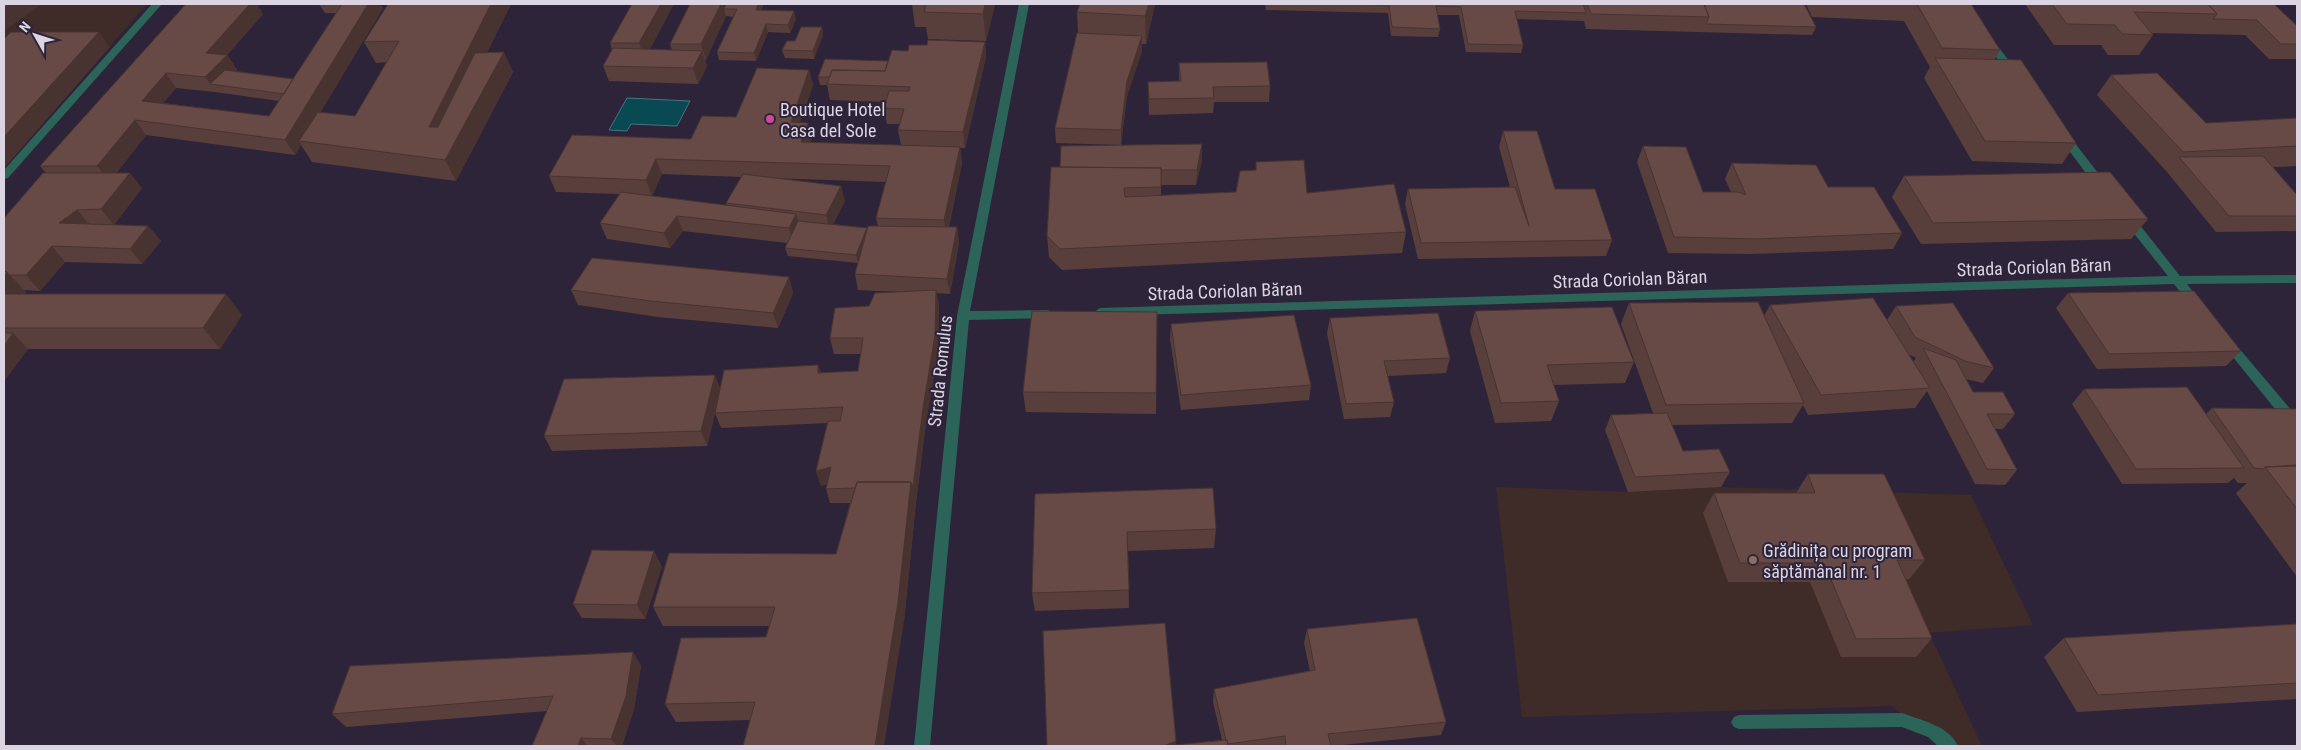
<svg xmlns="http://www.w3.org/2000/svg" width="2301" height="750" viewBox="0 0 2301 750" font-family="'Roboto Condensed',sans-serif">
<rect width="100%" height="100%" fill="#2e243a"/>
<path fill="#3f2b27" d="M 4,4 L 147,4 L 4,168 Z
M 1496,487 L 1628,492 L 1721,487 L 1971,495 L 2033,625 L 1929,633 L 1982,746 L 1939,746 L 1892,706 L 1522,717 Z"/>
<path fill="#094954" stroke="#48737f" d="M 627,98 L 690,101 L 677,126 L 631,124 L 627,131 L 609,130 Z"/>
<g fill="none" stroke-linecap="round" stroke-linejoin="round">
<path fill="#2c6459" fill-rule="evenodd" d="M 1902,713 C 1920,720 1950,726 1958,746 L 1938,746 L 1928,737 L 1902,727 L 1739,729 L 1734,727 L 1731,722 L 1734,717 L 1739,715 Z"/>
<path fill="#2c6459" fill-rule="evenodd" d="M 152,4 L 162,4 L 8,178 L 4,179 L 4,170 Z
M 1019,4 L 1029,4 L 970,311 L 1048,310 L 1054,314 L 1048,318 L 969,320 L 930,746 L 914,746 L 957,316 Z
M 1989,38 L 1992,39 L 2017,71 L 2017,75 L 2009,75 L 1986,43 L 1984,41 Z
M 2063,132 L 2067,133 L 2105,182 L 2106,185 L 2105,188 L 2097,188 L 2059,137 L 2059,133 Z
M 2128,214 L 2132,215 L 2180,276 L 2297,275 L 2297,283 L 2187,284 L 2202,304 L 2196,308 L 2192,307 L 2174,284 L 1100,316 L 1094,312 L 1100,308 L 2168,276 L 2124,221 L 2122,218 Z
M 2228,338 L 2232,340 L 2297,417 L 2297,431 L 2292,430 L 2224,346 L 2222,343 L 2224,340 Z"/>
</g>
<path fill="#593f3c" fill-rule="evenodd" d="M 186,4 L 263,14 L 227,55 L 237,70 L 236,72 L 293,79 L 336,13 L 325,13 L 319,4 L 380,4 L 383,8 L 320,112 L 355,116 L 387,62 L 376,63 L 364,42 L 511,4 L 487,52 L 513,72 L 456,181 L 312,162 L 301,145 L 295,155 L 146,135 L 116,173 L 142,188 L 114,225 L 148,226 L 161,241 L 142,264 L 65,262 L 40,291 L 24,290 L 26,292 L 25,294 L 242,315 L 220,349 L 28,349 L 4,381 L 4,218 L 46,173 L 40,166 ZM 176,88 L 215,92 L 279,101 L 269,116 L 163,103 Z
M 632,4 L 650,49 L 672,50 L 670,44 L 690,4 L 764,4 L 761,10 L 796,19 L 790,33 L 768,32 L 756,61 L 719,60 L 717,52 L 734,17 L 726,16 L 706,60 L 705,59 L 707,66 L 698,84 L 609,81 L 603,66 L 612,50 L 610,43 Z
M 912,4 L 995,4 L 986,41 L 928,39 L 926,27 L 915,27 Z
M 1080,4 L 1175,4 L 1155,4 L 1146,44 L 1142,44 L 1142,51 L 1127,96 L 1121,145 L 1056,143 L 1055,128 L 1078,33 L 1077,12 Z
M 1265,4 L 1804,4 L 1816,27 L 1812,35 L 1586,29 L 1584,21 L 1517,19 L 1523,45 L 1521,53 L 1466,52 L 1459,15 L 1437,15 L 1440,29 L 1438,37 L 1391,36 L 1388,13 L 1266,10 Z
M 1806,4 L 1971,4 L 2000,50 L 1995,59 L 2076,143 L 2062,164 L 1972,161 L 1924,78 L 1930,67 L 1904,21 L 1812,17 Z
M 2025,4 L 2274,4 L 2297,26 L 2297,59 L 2269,59 L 2245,35 L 2152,33 L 2153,35 L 2139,55 L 2108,55 L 2101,45 L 2054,45 Z
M 822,27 L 823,35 L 814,59 L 785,58 L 782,50 L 795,41 Z
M 985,42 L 986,57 L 965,148 L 960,148 L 962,163 L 949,227 L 957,227 L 959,243 L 950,294 L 936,293 L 939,305 L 938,350 L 926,423 L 916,502 L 904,621 L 750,720 L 676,722 L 665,704 L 766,637 L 769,626 L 663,626 L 653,607 L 836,554 L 850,503 L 830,503 L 826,489 L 827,484 L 821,486 L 816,471 L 828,423 L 721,428 L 715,413 L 707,446 L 552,451 L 544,436 L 720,388 L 818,365 L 821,373 L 858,371 L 861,354 L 834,354 L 830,338 L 869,306 L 900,292 L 858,290 L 855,274 L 858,263 L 788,256 L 785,248 L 787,243 L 683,231 L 670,248 L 607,239 L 600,223 L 620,194 L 556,192 L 549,176 L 691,139 L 736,117 L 809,70 L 813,85 L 800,122 L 812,138 L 810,143 L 901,145 L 898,130 L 900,124 L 887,124 L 884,108 L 886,102 L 830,100 L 827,85 L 820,85 L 818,77 L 888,61 L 908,51 L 927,45 ZM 662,174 L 742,177 L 726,203 L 726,205 L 647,195 L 652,196 ZM 771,178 L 886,182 L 876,218 L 878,226 L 867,228 L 833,224 L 845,201 Z
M 1179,63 L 1270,86 L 1269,102 L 1214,102 L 1213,113 L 1149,115 L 1148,82 L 1179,81 Z
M 2111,75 L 2206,123 L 2297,118 L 2297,166 L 2273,167 L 2297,195 L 2297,231 L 2216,232 L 2167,172 L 2097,95 Z
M 1503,131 L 1555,189 L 1612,240 L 1606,256 L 1418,259 L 1405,204 L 1408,189 L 1510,187 L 1499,147 Z
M 1643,146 L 1703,192 L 1731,192 L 1725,179 L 1732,163 L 1828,187 L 1902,233 L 1893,249 L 1750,254 L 1668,253 L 1637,162 Z
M 1202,160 L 1196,185 L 1161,185 L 1161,195 L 1236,192 L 1256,170 L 1256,162 L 1307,193 L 1406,232 L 1402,253 L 1062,270 L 1049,257 L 1047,236 L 1060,167 Z
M 1904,176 L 2148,219 L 2131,239 L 1921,244 L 1892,197 Z
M 789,277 L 793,293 L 778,328 L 658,317 L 578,305 L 571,290 Z
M 2068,293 L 2241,351 L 2226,366 L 2097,369 L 2056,308 Z
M 1629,303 L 1764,316 L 1770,305 L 1887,320 L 1896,306 L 1994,368 L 1983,383 L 1966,379 L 1973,392 L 2015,414 L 2003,429 L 1995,429 L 2017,470 L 2005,485 L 1975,484 L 1927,391 L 1915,408 L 1808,415 L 1803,405 L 1792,423 L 1672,425 L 1683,451 L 1730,472 L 1721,487 L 1628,492 L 1605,430 L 1611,415 L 1653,413 L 1621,324 ZM 1908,354 L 1916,358 L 1913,362 Z
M 1475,311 L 1634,362 L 1625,383 L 1554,385 L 1559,401 L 1551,421 L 1495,423 L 1470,331 Z
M 1157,312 L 1156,414 L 1026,412 L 1023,392 Z
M 1330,318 L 1450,358 L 1446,373 L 1388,376 L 1394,402 L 1390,417 L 1344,419 L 1327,333 Z
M 1171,324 L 1311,385 L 1309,400 L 1181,410 L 1170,339 Z
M 2084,389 L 2206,414 L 2212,408 L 2297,409 L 2297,577 L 2236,493 L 2247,483 L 2238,483 L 2234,478 L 2228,483 L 2122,484 L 2072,404 Z
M 1808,474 L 1925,560 L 1909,579 L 1906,579 L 1932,638 L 1916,657 L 1841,657 L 1810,582 L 1728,582 L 1703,513 L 1714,493 L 1796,493 Z
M 1035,494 L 1216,529 L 1214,548 L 1128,551 L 1129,608 L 1035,611 L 1032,593 Z
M 662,566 L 645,619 L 582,618 L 573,604 Z
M 2297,624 L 2297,699 L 2077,712 L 2044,657 L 2064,638 Z
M 1307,629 L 1446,722 L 1441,735 L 1332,746 L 1047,746 L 1176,745 L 1222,740 L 1213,702 L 1214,689 L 1310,671 L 1304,643 Z
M 633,652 L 641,666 L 634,709 L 622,746 L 532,746 L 547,711 L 346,727 L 332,714 Z"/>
<path fill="#483331" d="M 9,4 L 42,4 L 4,31 L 4,8 Z
M 250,4 L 257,4 L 263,14 L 227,55 L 237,70 L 222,85 L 210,84 L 205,77 L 206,53 Z
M 368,4 L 380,4 L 383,8 L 303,142 L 299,141 L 301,145 L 295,155 L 285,140 Z
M 491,4 L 511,4 L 440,148 L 429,127 Z
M 661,4 L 674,4 L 645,59 L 639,43 Z
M 721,4 L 732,4 L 724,9 L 726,16 L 706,60 L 701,44 Z
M 758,4 L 764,4 L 758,18 L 756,10 Z
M 985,4 L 995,4 L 986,41 L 983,14 Z
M 1149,4 L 1155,4 L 1146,44 L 1145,16 Z
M 794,11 L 796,19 L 790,33 L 788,25 Z
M 766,24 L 768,32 L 756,61 L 754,53 Z
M 822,27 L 823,35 L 814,59 L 813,51 Z
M 99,32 L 110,47 L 4,168 L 4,137 Z
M 1142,36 L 1142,51 L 1127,96 L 1121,145 L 1121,130 L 1127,81 Z
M 985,42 L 986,57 L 965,148 L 963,132 Z
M 702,51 L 707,66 L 698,84 L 693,68 Z
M 504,52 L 513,72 L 456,181 L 445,160 Z
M 809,70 L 813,85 L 795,137 L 791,122 Z
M 166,73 L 176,88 L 153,116 L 142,101 Z
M 135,120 L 146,135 L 110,182 L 97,166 Z
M 808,123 L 812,138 L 805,158 L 801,142 Z
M 1202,144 L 1202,160 L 1196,185 L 1197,170 Z
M 960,147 L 962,163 L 947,236 L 944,220 Z
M 656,159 L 662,174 L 652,196 L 646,180 Z
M 130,173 L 142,188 L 114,225 L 101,209 Z
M 841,186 L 845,201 L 830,230 L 826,215 Z
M 77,210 L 90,225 L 59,223 Z
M 796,214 L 800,229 L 793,244 L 789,228 Z
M 677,216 L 683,231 L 670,248 L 664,233 Z
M 148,226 L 161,241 L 142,264 L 130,249 Z
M 957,227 L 959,243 L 950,294 L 947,279 Z
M 867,228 L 858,263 L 856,255 Z
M 52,246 L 65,262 L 40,291 L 26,275 Z
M 7,272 L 26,292 L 17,314 L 4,301 L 4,278 Z
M 789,277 L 793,293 L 778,328 L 773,313 Z
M 936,290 L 939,305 L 938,350 L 926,423 L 916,502 L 904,621 L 884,746 L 875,746 L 911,482 Z
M 226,294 L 242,315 L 220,349 L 203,328 Z
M 13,333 L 28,349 L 4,381 L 4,346 Z
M 818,365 L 823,380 L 818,373 Z
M 715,375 L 721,390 L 707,446 L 701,431 Z
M 831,467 L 835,482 L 821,486 L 816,471 Z
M 654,551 L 662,566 L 645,619 L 637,605 Z
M 633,652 L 641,666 L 634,709 L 622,746 L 617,746 L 611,739 Z
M 581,738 L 588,746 L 578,746 Z
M 1176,741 L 1176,746 L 1164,746 Z"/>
<path fill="#674946" stroke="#483331" d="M 4,4 L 9,4 L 4,8 Z
M 186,4 L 250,4 L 206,53 L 227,55 L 205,77 L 166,73 L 142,101 L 269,116 L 342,4 L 368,4 L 285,140 L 135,120 L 97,166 L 40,166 Z
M 388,4 L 491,4 L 429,127 L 438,127 L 475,53 L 504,52 L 445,160 L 299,141 L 318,112 L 355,116 L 399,41 L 364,42 Z
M 632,4 L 661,4 L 639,43 L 610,43 Z
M 690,4 L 721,4 L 701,44 L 670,44 Z
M 726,4 L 758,4 L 756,10 L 794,11 L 788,25 L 766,24 L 754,53 L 717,52 L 737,9 L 724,9 Z
M 926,4 L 985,4 L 983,14 L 924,12 Z
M 1080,4 L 1149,4 L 1145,16 L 1077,12 Z
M 1348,4 L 1583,4 L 1586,13 L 1515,11 L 1523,45 L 1468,44 L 1461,7 L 1436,6 L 1440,29 L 1392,27 L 1389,5 Z
M 1587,4 L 1704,4 L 1709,17 L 1591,14 Z
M 1704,4 L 1804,4 L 1816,27 L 1706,24 L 1709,17 Z
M 1917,4 L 1971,4 L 2000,50 L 1942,48 Z
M 2052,4 L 2208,4 L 2217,14 L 2134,12 L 2153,35 L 2122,34 L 2115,25 L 2067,24 Z
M 2208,4 L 2274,4 L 2297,26 L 2297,44 L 2281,44 L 2257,20 L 2213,19 L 2217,14 Z
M 801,27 L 822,27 L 813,51 L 782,50 L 787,41 L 795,41 Z
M 11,32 L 99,32 L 4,137 L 4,39 Z
M 1077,33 L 1142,36 L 1127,81 L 1121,130 L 1055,128 Z
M 928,40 L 985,42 L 963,132 L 898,130 L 904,109 L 884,108 L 889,91 L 909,91 L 910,87 L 827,84 L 832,70 L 885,71 L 892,50 L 908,51 L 909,45 L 927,45 Z
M 613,48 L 702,51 L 693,68 L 603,66 Z
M 1935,58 L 2021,60 L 2076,143 L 1985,141 Z
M 825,59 L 888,61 L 885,71 L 832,70 L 830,77 L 818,77 Z
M 1267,62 L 1270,86 L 1213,87 L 1214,98 L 1149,99 L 1148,82 L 1181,81 L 1179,63 Z
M 757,68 L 809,70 L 791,122 L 808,123 L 801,142 L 960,147 L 944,220 L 876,218 L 890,166 L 656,159 L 646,180 L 549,176 L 572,135 L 691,139 L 702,116 L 736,117 Z
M 225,70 L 293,79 L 284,94 L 210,84 Z
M 2157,73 L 2206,123 L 2297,118 L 2297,146 L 2183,152 L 2111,75 Z
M 1503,131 L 1537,131 L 1555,189 L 1595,189 L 1612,240 L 1421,243 L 1408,189 L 1515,187 L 1529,226 Z
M 1202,144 L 1197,170 L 1161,170 L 1161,168 L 1060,167 L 1061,146 Z
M 1643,146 L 1686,147 L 1703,192 L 1738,192 L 1746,195 L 1732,163 L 1816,165 L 1828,187 L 1874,187 L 1902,233 L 1757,239 L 1674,237 Z
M 2263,156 L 2297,195 L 2297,216 L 2229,216 L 2179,157 Z
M 1304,160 L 1307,193 L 1394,184 L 1406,232 L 1060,249 L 1047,236 L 1051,167 L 1161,168 L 1161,187 L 1124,188 L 1125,197 L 1236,192 L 1240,171 L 1256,170 L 1256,162 Z
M 2110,172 L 2148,219 L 1933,223 L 1904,176 Z
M 43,173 L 130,173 L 101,209 L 77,210 L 59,223 L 148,226 L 130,249 L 52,246 L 26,275 L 9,275 L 7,272 L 4,271 L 4,218 Z
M 743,174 L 841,186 L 826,215 L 726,203 Z
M 621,192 L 796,214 L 789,228 L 677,216 L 664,233 L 600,223 Z
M 798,221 L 867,228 L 856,255 L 785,248 Z
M 868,226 L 957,227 L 947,279 L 855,274 Z
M 592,258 L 789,277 L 773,313 L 651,301 L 571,290 Z
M 4,271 L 7,272 L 4,278 Z
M 936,290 L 935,335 L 923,408 L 913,487 L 911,482 L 857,482 L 855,488 L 826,489 L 831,467 L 816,471 L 828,421 L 840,421 L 843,407 L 715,413 L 724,370 L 818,365 L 818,373 L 858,371 L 863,338 L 830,338 L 835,308 L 869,306 L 875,293 Z
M 2194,291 L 2241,351 L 2109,354 L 2068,293 Z
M 4,294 L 226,294 L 203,328 L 4,328 Z
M 1873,298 L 1930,388 L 1821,395 L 1770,305 Z
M 1758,302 L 1804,403 L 1666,405 L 1629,303 Z
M 1953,303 L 1994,368 L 1965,361 L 1915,337 L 1896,306 Z
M 1612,307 L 1634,362 L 1547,365 L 1559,401 L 1501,403 L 1475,311 Z
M 1032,311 L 1157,312 L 1156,393 L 1023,392 Z
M 1438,313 L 1450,358 L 1384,361 L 1394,402 L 1346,404 L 1330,318 Z
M 1294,315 L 1311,385 L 1181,395 L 1171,324 Z
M 4,333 L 13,333 L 4,346 Z
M 1923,348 L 1956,360 L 1973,392 L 2003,392 L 2015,414 L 1987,414 L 2017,470 L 1987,469 Z
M 715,375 L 701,431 L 544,436 L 564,379 Z
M 2187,387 L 2244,468 L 2136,469 L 2084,389 Z
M 2212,408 L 2297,409 L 2297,465 L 2265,467 L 2263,469 L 2254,468 Z
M 1667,413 L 1683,451 L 1719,449 L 1730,472 L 1635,477 L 1611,415 Z
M 2297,466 L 2297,509 L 2265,467 Z
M 1808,474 L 1884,474 L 1925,560 L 1897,560 L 1932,638 L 1856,639 L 1824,563 L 1740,563 L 1714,493 L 1815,493 Z
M 857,482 L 911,482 L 898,602 L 875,746 L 743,746 L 755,702 L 665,704 L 681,638 L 766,637 L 775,607 L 653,607 L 669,553 L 836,554 Z
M 1213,488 L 1216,529 L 1127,532 L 1129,590 L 1032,593 L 1035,494 Z
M 592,550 L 654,551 L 637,605 L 573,604 Z
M 1417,618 L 1446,722 L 1328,734 L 1331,746 L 1286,746 L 1285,736 L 1228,744 L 1227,740 L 1226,740 L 1214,689 L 1315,670 L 1307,629 Z
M 1165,623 L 1176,741 L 1164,746 L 1227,740 L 1228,746 L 1047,746 L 1043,631 Z
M 2297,624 L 2297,683 L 2098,695 L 2064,638 Z
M 633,652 L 626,696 L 611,739 L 581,738 L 578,746 L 532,746 L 553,696 L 332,714 L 350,666 Z"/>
<circle fill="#d1479c" stroke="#2e243a" stroke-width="2" cx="770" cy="119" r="5"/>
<circle fill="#8d6e63" stroke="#2e243a" stroke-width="2" cx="1753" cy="560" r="5"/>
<g text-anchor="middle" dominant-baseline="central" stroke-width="4" stroke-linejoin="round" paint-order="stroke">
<g font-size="18" fill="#dad4e3" stroke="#2e243a" text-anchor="start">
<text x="780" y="109">Boutique Hotel<tspan x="780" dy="21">Casa del Sole</tspan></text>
<text x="1763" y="550">Grădinița cu program<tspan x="1763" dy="21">săptămânal nr. 1</tspan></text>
</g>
<g font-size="18" fill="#dad4e3" stroke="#2e243a">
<text transform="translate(2034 267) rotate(-2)">Strada Coriolan Băran</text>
<text transform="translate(1630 279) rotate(-2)">Strada Coriolan Băran</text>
<text transform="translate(1225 291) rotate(-2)">Strada Coriolan Băran</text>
<text transform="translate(940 371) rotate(-84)">Strada Romulus</text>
</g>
</g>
<rect width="2301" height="750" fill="none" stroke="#dad4e3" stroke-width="10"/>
<g transform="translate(35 35) rotate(309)" stroke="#2e243a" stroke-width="4" paint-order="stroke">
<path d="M0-4L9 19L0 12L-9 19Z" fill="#dad4e3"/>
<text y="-8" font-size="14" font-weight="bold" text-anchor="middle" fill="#dad4e3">N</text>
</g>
</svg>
